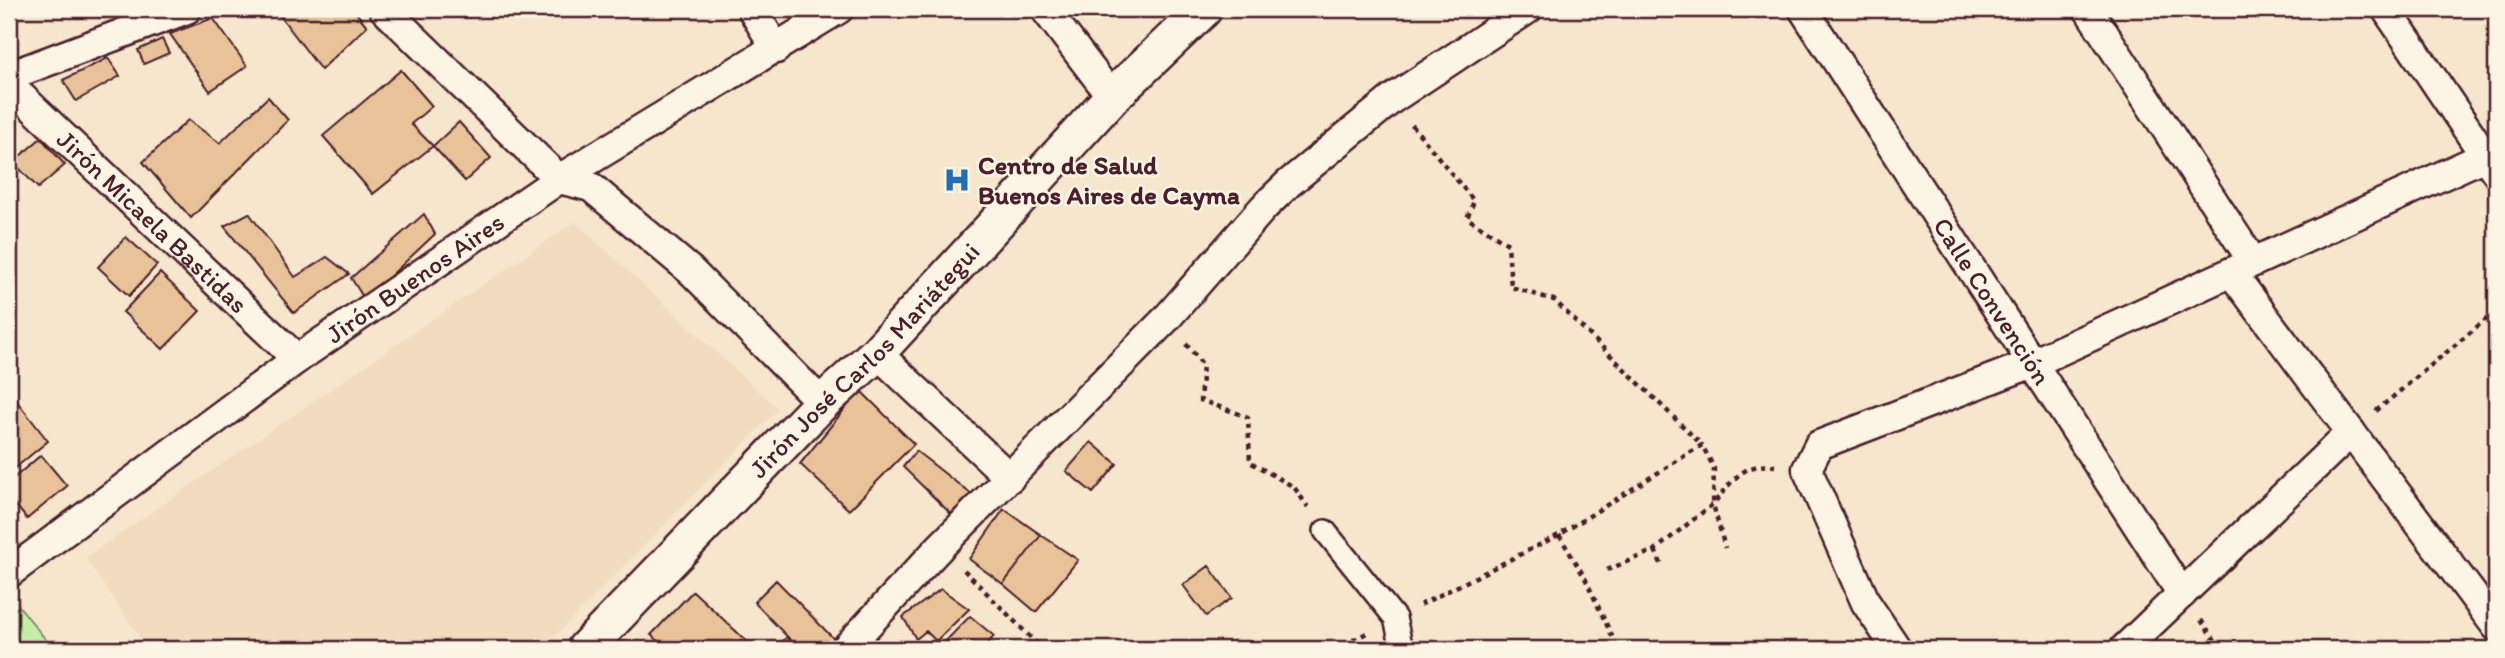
<svg xmlns="http://www.w3.org/2000/svg" width="2505" height="658" viewBox="0 0 2505 658" font-family="Itim,sans-serif">
<rect width="100%" height="100%" fill="#f6e6ce"/>
<filter id="ink" filterUnits="userSpaceOnUse"><feTurbulence type="fractalNoise" baseFrequency=".0143" numOctaves="2"/><feDisplacementMap in="SourceGraphic" scale="14" xChannelSelector="R" yChannelSelector="G"/><feConvolveMatrix kernelMatrix="1 2 1 2 8 2 1 2 1" color-interpolation-filters="sRGB"/></filter>
<g filter="url(#ink)">
<path fill="#f2dbbe" d="M 575,222 L 778,409 L 542,649 L 143,649 L 146,645 L 85,558 Z"/>
<path fill="#c4eda8" stroke="#87866a" stroke-width="2" d="M 19,606 L 53,649 L 9,649 L 9,614 Z"/>
<path fill="#e8c298" stroke="#4a1f2b" stroke-width="2" d="M 275,9 L 353,9 L 367,26 L 321,70 Z
M 213,18 L 247,66 L 210,91 L 170,34 Z
M 162,39 L 169,53 L 144,64 L 138,50 Z
M 108,58 L 120,76 L 76,101 L 63,80 Z
M 401,70 L 432,106 L 411,124 L 433,146 L 373,194 L 323,136 Z
M 268,97 L 288,120 L 191,218 L 143,162 L 188,120 L 220,143 Z
M 459,122 L 491,158 L 465,181 L 433,146 Z
M 41,138 L 65,165 L 38,188 L 13,162 Z
M 249,213 L 295,277 L 327,257 L 349,274 L 294,313 L 224,226 Z
M 424,214 L 435,234 L 365,300 L 351,278 Z
M 126,237 L 157,265 L 129,296 L 98,267 Z
M 160,273 L 200,311 L 163,349 L 123,312 Z
M 860,390 L 914,444 L 849,510 L 800,464 Z
M 12,395 L 48,441 L 9,473 L 9,398 Z
M 1091,442 L 1117,464 L 1093,493 L 1066,471 Z
M 916,451 L 971,494 L 951,514 L 903,467 Z
M 41,455 L 67,486 L 27,519 L 9,497 L 9,482 Z
M 1004,509 L 1041,535 L 1003,584 L 969,559 Z
M 1041,535 L 1078,560 L 1036,612 L 1003,584 Z
M 1209,566 L 1232,598 L 1206,616 L 1183,585 Z
M 776,580 L 836,641 L 829,649 L 799,649 L 754,602 Z
M 941,589 L 969,609 L 936,641 L 926,631 L 916,639 L 903,617 Z
M 693,591 L 755,649 L 667,649 L 651,635 Z
M 970,616 L 994,636 L 983,649 L 973,647 L 972,649 L 938,649 Z
M 787,637 L 799,649 L 775,649 Z"/>
<g fill="none" stroke-linecap="round" stroke-linejoin="round">
<g stroke="#4a1f2b" stroke-width="26">
<path id="pedestrian" d="M 1325,531 L 1395,618 L 1402,649"/>
</g>
<g stroke="#4a1f2b" stroke-width="33">
<g id="minor">
<path d="M 384,9 L 559,179 L 591,187 L 691,271 L 822,403"/>
<path d="M 752,9 L 776,49"/>
<path d="M 1045,9 L 1112,97"/>
<path id="s1" d="M 1803,9 L 2182,594"/>
<path d="M 2088,9 L 2253,262"/>
<path d="M 2386,9 L 2496,172"/>
<path d="M 9,76 L 187,9"/>
<path id="s2" d="M 9,85 L 297,359"/>
<path d="M 2231,272 L 2496,626"/>
<path d="M 877,353 L 1010,478"/>
<path id="s3" d="M 9,573 L 297,359 L 559,179 L 839,9"/>
<path d="M 845,649 L 941,546 L 1166,319 L 1264,207 L 1289,183 L 1392,99 L 1528,9"/>
<path d="M 1897,649 L 1866,603 L 1807,469 L 1819,445 L 2033,363 L 2485,156"/>
<path d="M 2124,649 L 2351,432"/>
</g>
</g>
<g stroke="#4a1f2b" stroke-width="40">
<g id="tertiary">
<path id="s4" d="M 585,649 L 822,403 L 877,353 L 1112,97 L 1204,9"/>
</g>
</g>
<path stroke="#4a1f2b" stroke-width="4.5" stroke-dasharray="5 5" stroke-linecap="butt" d="M 1412,125 L 1474,201 L 1467,218 L 1508,244 L 1511,287 L 1554,300 L 1702,445
M 1186,344 L 1203,365 L 1200,400 L 1248,417 L 1250,462 L 1294,487 L 1308,507
M 2376,411 L 2496,311
M 1559,535 L 1585,578 L 1618,649
M 1655,550 L 1662,566
M 964,570 L 1042,649
M 1607,570 L 1655,550 L 1713,504 L 1725,548
M 1420,605 L 1559,535 L 1702,445 L 1714,468 L 1713,504 C 1733,481 1742,462 1775,466
M 2201,620 L 2221,649
M 1335,649 L 1369,632"/>
<use href="#pedestrian" stroke="#fcf5e5" stroke-width="21"/>
<use href="#minor" stroke="#fcf5e5" stroke-width="28"/>
<use href="#tertiary" stroke="#fcf5e5" stroke-width="35"/>
</g>
</g>
<defs>
<g id="hospital-bare" transform="scale(2.1)"><path d="M-5-5h3v3.5h4V-5h3V5h-3V1.5h-4V5h-3Z" fill="#1f6fb2" stroke="#fcf5e5" stroke-width="2.5" paint-order="stroke"/></g>
</defs>
<g fill-rule="evenodd">
<use href="#hospital-bare" x="957" y="180"/>
</g>
<g text-anchor="middle" dominant-baseline="central" stroke-width="5" stroke-linejoin="round" paint-order="stroke">
<g font-size="26" font-weight="bold" fill="#4a1f2b" stroke="#fcf5e5" text-anchor="start">
<text x="978" y="165">Centro de Salud<tspan x="978" dy="30">Buenos Aires de Cayma</tspan></text>
</g>
<g font-size="26" fill="#4a1f2b" stroke="#fcf5e5">
<text stroke="none"><textPath href="#s2" startOffset="198">Jirón Micaela Bastidas</textPath></text>
<text stroke="none"><textPath href="#s3" startOffset="502">Jirón Buenos Aires</textPath></text>
<text stroke="none"><textPath href="#s1" startOffset="348">Calle Convención</textPath></text>
<text stroke="none"><textPath href="#s4" startOffset="402">Jirón José Carlos Mariátegui</textPath></text>
</g>
</g>
<rect width="2505" height="658" fill="none" stroke="#fcf5e5" stroke-width="35"/>
<rect x="18" y="18" width="2470" height="623" fill="none" stroke="#4a1f2b" stroke-width="2.5" filter="url(#ink)"/>
</svg>
